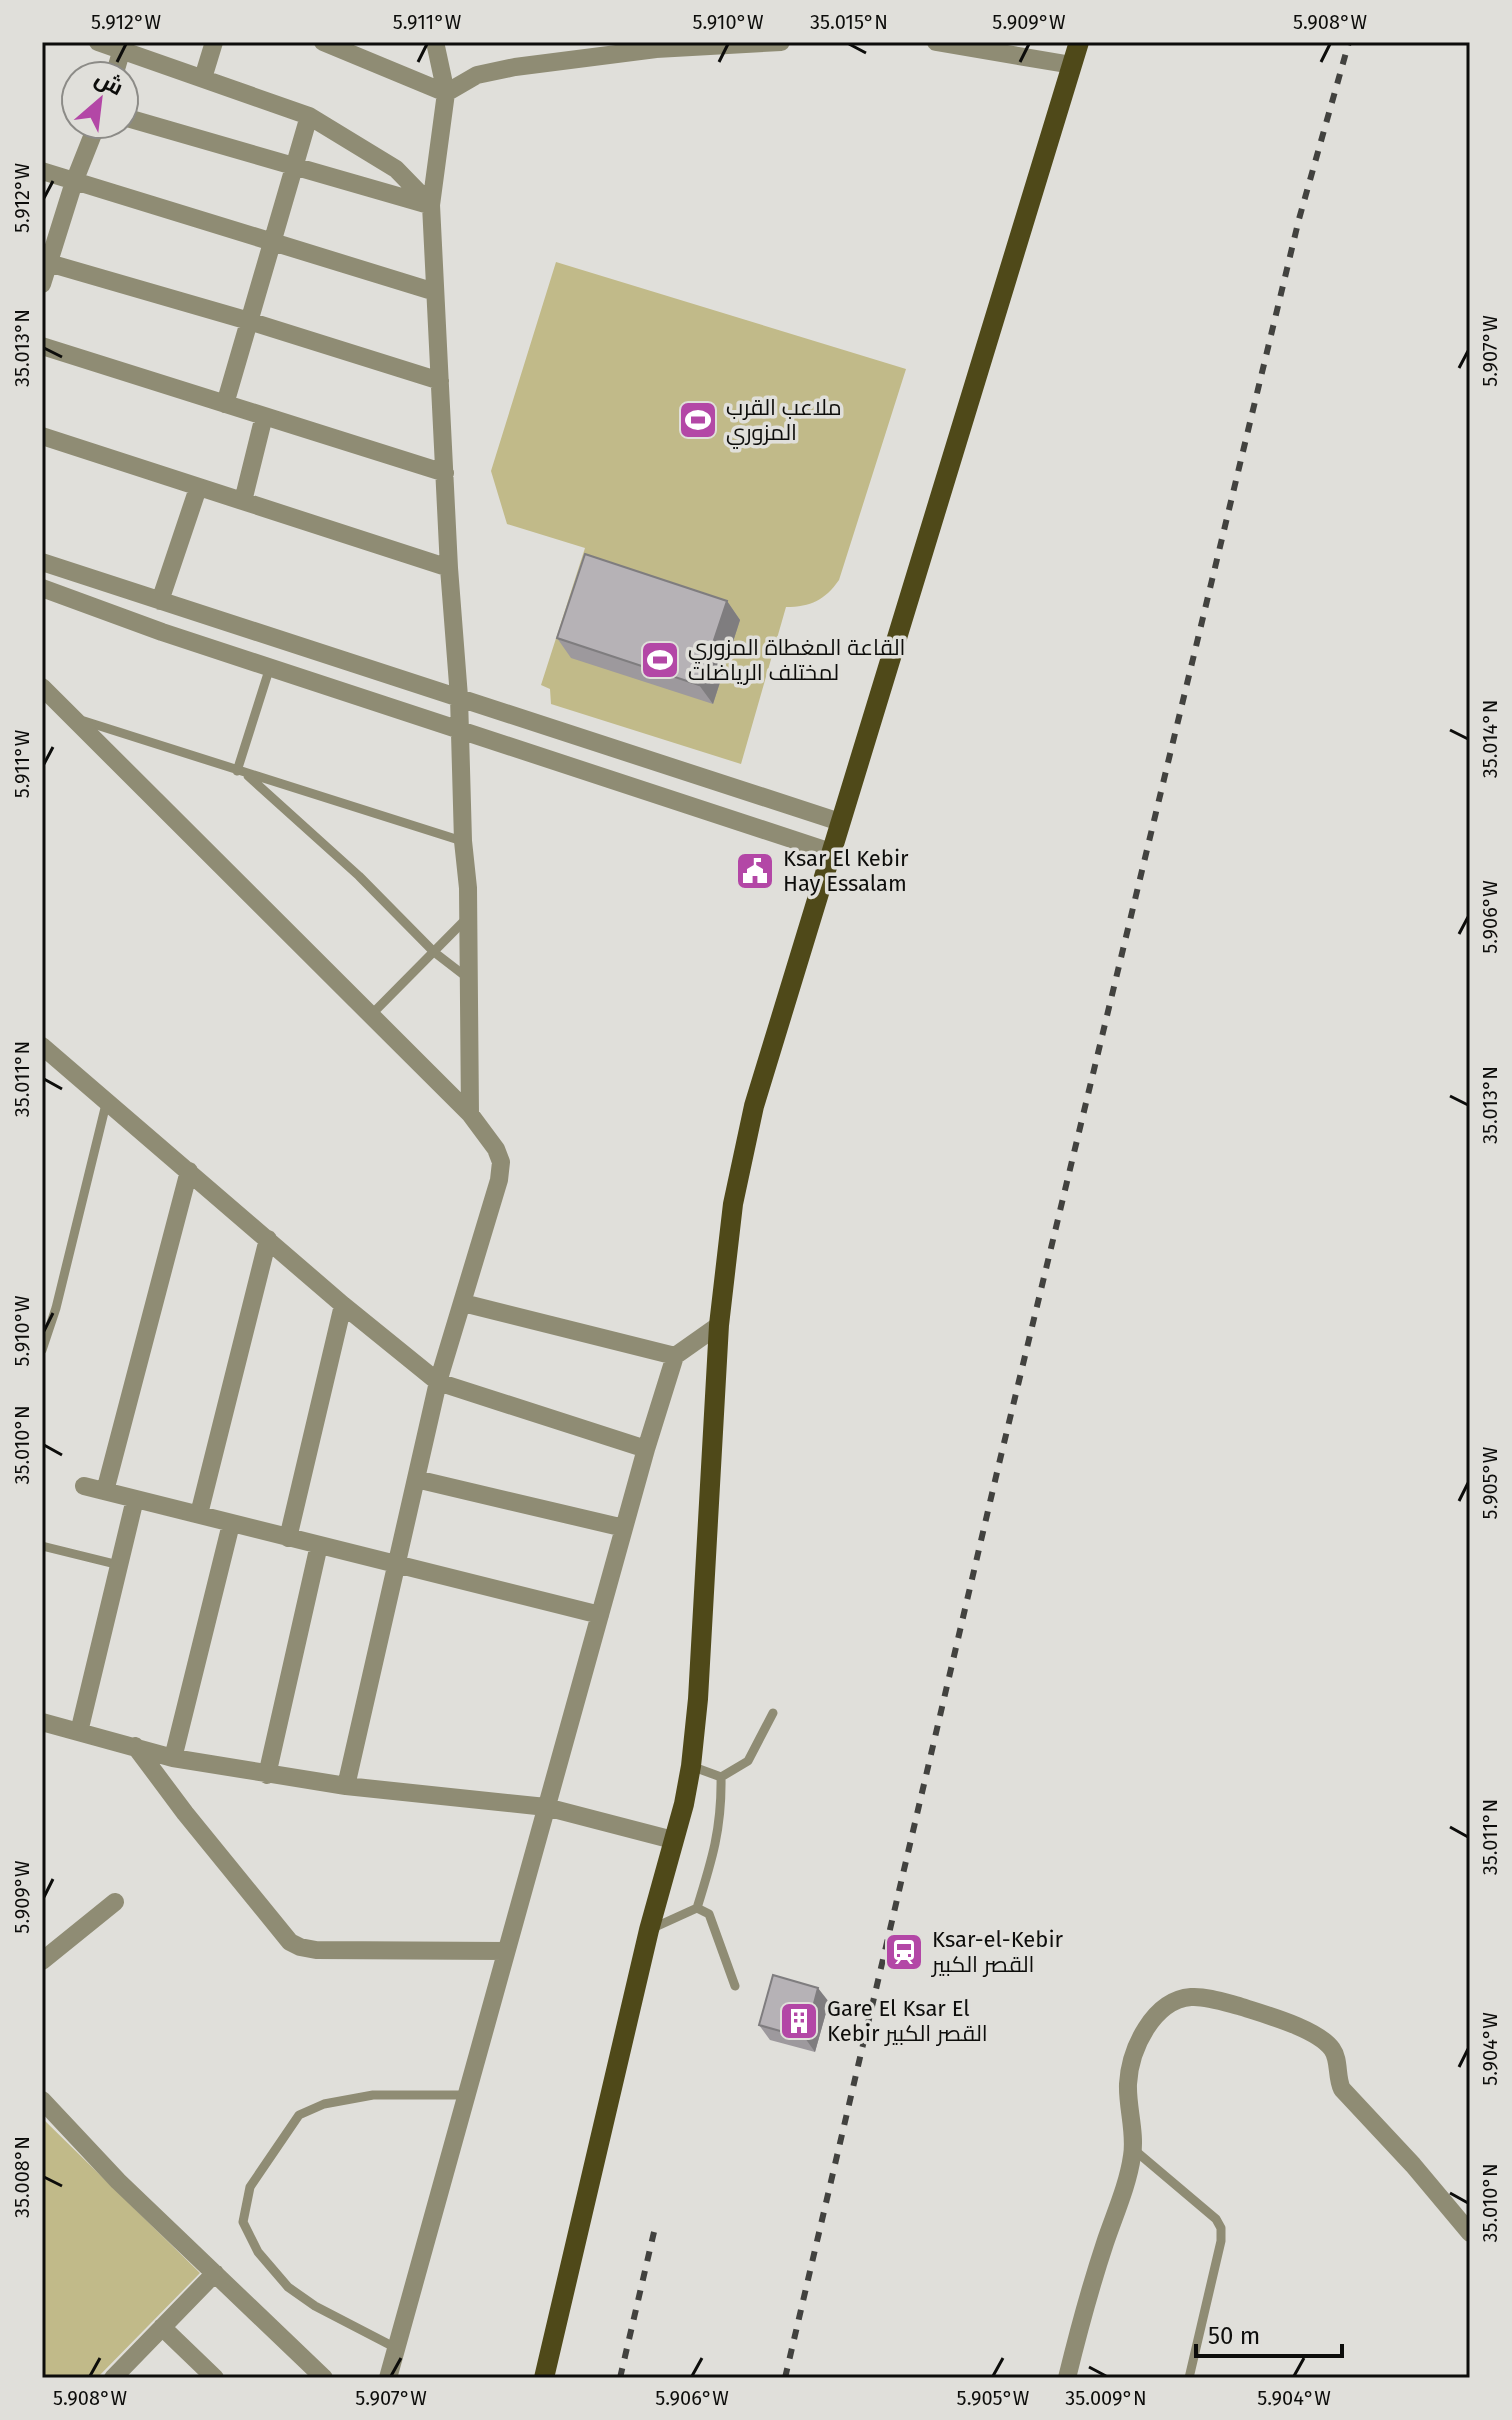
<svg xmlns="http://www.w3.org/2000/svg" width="1512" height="2420" viewBox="0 0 1512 2420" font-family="'Fira Sans',Cairo,sans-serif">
<rect width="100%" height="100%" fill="#e0dfda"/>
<path fill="#c1ba89" d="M 556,262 L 906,369 L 839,580 C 825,600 811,607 786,607 L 741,764 L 551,704 L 550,689 L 541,685 L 585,548 L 507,524 L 491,471 Z
M 42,2118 L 200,2273 L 97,2378 L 42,2378 Z"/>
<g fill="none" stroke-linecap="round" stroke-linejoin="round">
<path stroke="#8f8c74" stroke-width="9" d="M 84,721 L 462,841
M 237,771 L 270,667
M 248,776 L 359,876 L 434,952 L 469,979
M 371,1015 L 467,918
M 42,1350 L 56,1308 L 107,1100
M 42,1546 L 119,1565
M 691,1766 L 721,1777
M 653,1928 L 697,1908
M 735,1986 L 709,1914 L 697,1908 C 712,1860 722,1828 721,1777 L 748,1761 L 773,1713
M 1132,2148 L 1216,2219 L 1221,2228 L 1221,2241 L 1189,2378
M 396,2348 L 315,2306 L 288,2287 L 258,2252 L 243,2222 L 250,2187 L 299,2115 L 324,2104 L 373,2095 L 466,2095"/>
<path stroke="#8f8c74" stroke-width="18" d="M 98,42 L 309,116 L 396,169 L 431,205
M 323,42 L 446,93 L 477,75 L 515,67 L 656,49 L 781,42
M 435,42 L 446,93 L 431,205 L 449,568 L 459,697 L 463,841 L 468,888 L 470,1114
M 936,42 L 1072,65
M 114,76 L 124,42
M 203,78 L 214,42
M 124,117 L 429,205
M 42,171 L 435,292
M 42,261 L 249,321 L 440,381
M 42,284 L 74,182 L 97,124
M 42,346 L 445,473
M 225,404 L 309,116
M 42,436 L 449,568
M 243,501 L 264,416
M 42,562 L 840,822
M 42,588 L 162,632 L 831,852
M 160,601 L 198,488
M 42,687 L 470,1114 L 496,1149 L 501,1162 L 499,1180 L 438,1382 L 346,1786
M 42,1046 L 343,1305 L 438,1382 L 646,1449
M 463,1303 L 675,1356 L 719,1325
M 416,1479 L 624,1528
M 84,1486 L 600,1615
M 105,1491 L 189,1171
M 199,1514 L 268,1239
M 288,1538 L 343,1305
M 42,1722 L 173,1758 L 346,1786 L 546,1807 L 673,1840
M 79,1732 L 135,1499
M 135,1746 L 185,1813 L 290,1942 L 300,1947 L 316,1950 L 506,1951
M 173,1758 L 231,1524
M 267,1775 L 319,1545
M 42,1961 L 115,1902
M 42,2100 L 118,2181 L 324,2378
M 162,2327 L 215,2378
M 113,2378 L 215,2273
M 388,2378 L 646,1449 L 675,1356
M 1067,2378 C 1078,2333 1090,2288 1105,2243 C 1114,2216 1128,2185 1132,2156 C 1136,2133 1127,2107 1128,2084 C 1130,2049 1153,2000 1191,1997 C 1206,1996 1224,2002 1239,2006 C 1263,2014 1317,2028 1332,2049 C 1340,2060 1336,2077 1342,2089 L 1413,2165 L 1470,2233"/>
<path stroke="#4f4919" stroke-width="20" d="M 544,2378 L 649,1930 L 684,1804 L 691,1766 L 698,1699 L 719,1325 L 733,1204 L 754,1106 L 1079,42"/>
<path stroke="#42423f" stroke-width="6" stroke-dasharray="10 10" stroke-linecap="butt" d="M 620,2378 L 654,2232
M 785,2378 L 998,1468 L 1299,219 L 1349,42"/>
</g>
<path fill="#9d999d" d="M 727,601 L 740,620 L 713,704 L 571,658 L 557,638 Z
M 829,2002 L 815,2052 L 770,2040 L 759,2025 Z"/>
<path fill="#7f7d7f" d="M 727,601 L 740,620 L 713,704 L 699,685 Z
M 818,1988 L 829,2002 L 815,2052 L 805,2038 Z"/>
<path fill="#b6b2b6" stroke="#7f7d7f" stroke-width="2" d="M 585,554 L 727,601 L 699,685 L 557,638 Z
M 773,1975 L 818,1988 L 805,2038 L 759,2025 Z"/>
<path fill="none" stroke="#0d0d0b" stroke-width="3" d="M 849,44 L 866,53M 117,62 L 126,44M 418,62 L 427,44M 719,62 L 728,44M 1020,62 L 1029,44M 1321,62 L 1330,44M 44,198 L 53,181M 44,348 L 62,357M 1459,368 L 1468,351M 1450,730 L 1468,739M 44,764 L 53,747M 1459,934 L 1468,917M 44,1079 L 62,1089M 1450,1096 L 1468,1105M 44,1331 L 53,1313M 44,1445 L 62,1455M 1459,1501 L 1468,1483M 1450,1827 L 1468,1837M 44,1897 L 53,1879M 1459,2067 L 1468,2049M 44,2177 L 62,2186M 1450,2193 L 1468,2203M 1089,2367 L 1106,2376M 90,2376 L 100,2358M 391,2376 L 401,2358M 692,2376 L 702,2358M 993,2376 L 1003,2358M 1294,2376 L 1304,2358"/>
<defs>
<g id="stadium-square" transform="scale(2)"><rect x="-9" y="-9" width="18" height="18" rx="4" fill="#b347a6" stroke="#e0dfda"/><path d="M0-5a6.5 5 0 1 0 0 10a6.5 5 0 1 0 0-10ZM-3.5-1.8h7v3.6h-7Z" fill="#fff"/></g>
<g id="civic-square" transform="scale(2)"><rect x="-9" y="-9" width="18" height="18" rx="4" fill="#b347a6" stroke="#e0dfda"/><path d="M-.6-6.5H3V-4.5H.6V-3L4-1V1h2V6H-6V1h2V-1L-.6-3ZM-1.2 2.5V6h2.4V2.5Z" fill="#fff"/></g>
<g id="station-square" transform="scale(2)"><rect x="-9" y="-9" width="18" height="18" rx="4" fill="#b347a6" stroke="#e0dfda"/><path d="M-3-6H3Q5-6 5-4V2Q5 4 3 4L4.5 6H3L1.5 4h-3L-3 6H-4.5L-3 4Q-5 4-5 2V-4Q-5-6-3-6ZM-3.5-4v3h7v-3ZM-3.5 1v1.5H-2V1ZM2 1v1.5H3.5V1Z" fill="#fff"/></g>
<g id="building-square" transform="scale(2)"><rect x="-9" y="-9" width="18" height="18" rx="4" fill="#b347a6" stroke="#e0dfda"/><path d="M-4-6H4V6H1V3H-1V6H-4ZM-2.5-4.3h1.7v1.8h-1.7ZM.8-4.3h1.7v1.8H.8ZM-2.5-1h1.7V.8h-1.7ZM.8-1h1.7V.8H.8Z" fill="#fff"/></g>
</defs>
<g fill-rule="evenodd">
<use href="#stadium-square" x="698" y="420"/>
<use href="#stadium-square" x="660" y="660"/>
<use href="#civic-square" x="755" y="871"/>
<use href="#station-square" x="904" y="1952"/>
<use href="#building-square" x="799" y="2021"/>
</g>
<g text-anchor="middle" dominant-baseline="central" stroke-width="7" stroke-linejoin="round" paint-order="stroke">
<g font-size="22" fill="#0d0d0b" stroke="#e0dfda" text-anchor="start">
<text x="726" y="407">ملاعب القرب<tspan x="726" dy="25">المزوري</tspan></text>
<text x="688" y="647">القاعة المغطاة المزوري<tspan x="688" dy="25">لمختلف الرياضات</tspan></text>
<text x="783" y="858">Ksar El Kebir<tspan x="783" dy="25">Hay Essalam</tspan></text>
<text x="932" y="1939">Ksar-el-Kebir<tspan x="932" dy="25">القصر الكبير</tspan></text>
<text x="827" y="2008">Gare El Ksar El<tspan x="827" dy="25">Kebir القصر الكبير</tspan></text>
</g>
</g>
<rect width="1512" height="2420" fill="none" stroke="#e0dfda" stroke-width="88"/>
<g transform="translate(100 100) rotate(28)"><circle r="38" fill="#e0dfda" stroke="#8c8b87" stroke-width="2"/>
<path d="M0-6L14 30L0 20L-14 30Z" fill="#b347a6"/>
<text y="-12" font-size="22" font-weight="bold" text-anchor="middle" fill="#0d0d0b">ش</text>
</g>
<path d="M1196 2344v12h146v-12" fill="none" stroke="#0d0d0b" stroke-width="4"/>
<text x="1208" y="2344" font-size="24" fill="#0d0d0b" stroke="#e0dfda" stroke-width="6" paint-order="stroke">50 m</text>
<rect x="44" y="44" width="1424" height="2332" fill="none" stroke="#0d0d0b" stroke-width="3"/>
<g font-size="20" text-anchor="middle" fill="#0d0d0b">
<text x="126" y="29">5.912°W</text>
<text x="427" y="29">5.911°W</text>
<text x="728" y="29">5.910°W</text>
<text x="849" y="29">35.015°N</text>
<text x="1029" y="29">5.909°W</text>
<text x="1330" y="29">5.908°W</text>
<text transform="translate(22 198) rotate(-90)" y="7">5.912°W</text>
<text transform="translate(22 348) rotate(-90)" y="7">35.013°N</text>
<text transform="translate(1490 351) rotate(-90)" y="7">5.907°W</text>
<text transform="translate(1490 739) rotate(-90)" y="7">35.014°N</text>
<text transform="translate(22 764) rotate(-90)" y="7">5.911°W</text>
<text transform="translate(1490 917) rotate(-90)" y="7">5.906°W</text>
<text transform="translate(22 1079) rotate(-90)" y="7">35.011°N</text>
<text transform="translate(1490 1105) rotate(-90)" y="7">35.013°N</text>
<text transform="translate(22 1331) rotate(-90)" y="7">5.910°W</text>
<text transform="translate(22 1445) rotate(-90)" y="7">35.010°N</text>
<text transform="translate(1490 1483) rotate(-90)" y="7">5.905°W</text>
<text transform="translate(1490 1837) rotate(-90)" y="7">35.011°N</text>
<text transform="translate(22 1897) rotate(-90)" y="7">5.909°W</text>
<text transform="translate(1490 2049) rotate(-90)" y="7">5.904°W</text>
<text transform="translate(22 2177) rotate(-90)" y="7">35.008°N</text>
<text transform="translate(1490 2203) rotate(-90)" y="7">35.010°N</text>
<text x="90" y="2405">5.908°W</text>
<text x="391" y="2405">5.907°W</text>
<text x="692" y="2405">5.906°W</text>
<text x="993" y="2405">5.905°W</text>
<text x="1106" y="2405">35.009°N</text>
<text x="1294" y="2405">5.904°W</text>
</g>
</svg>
